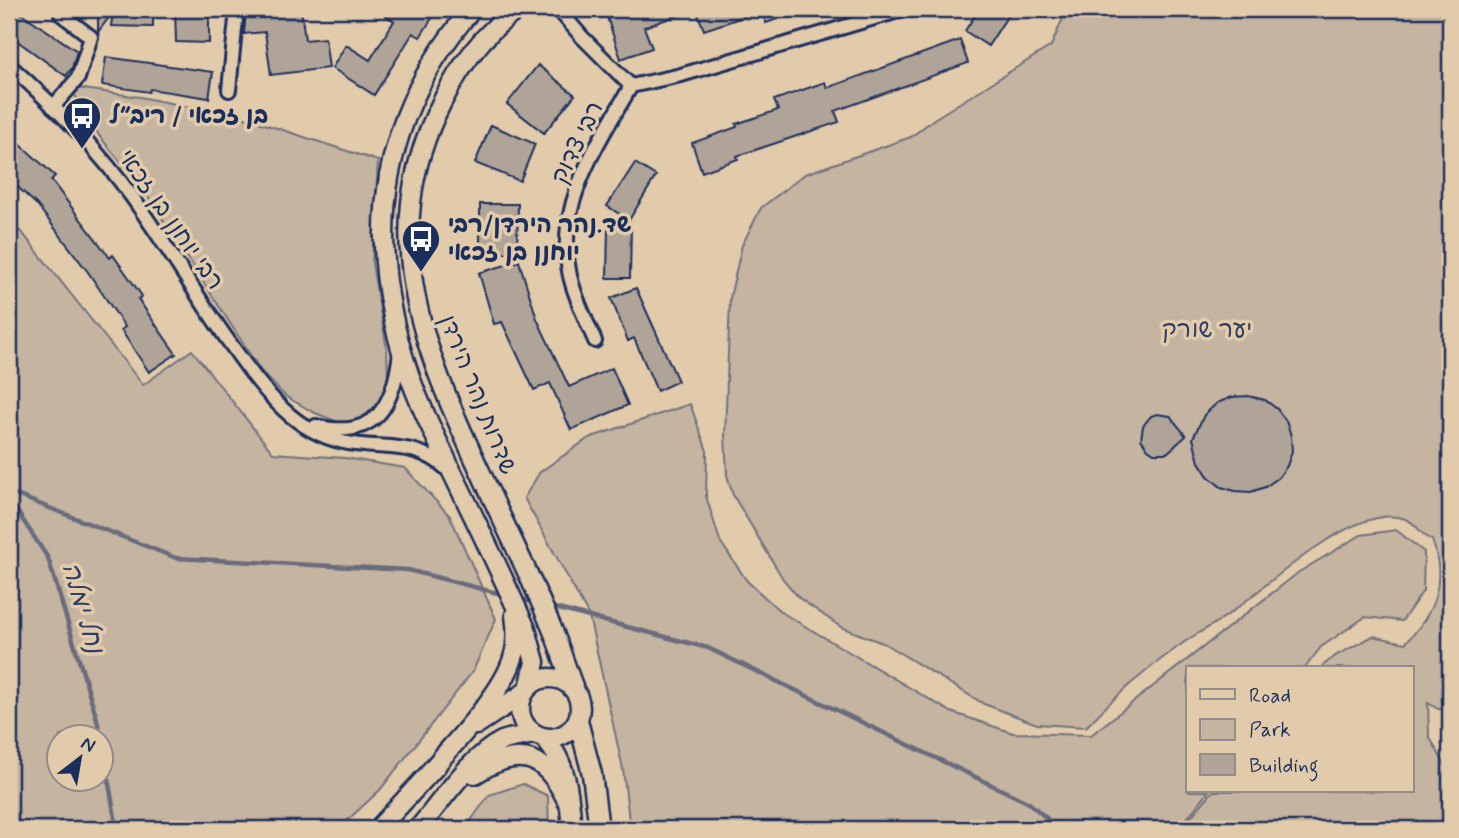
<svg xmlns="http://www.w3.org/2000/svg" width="1459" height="838" viewBox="0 0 1459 838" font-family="Mynerve,'Playpen Sans Hebrew',sans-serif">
<rect width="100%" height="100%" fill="#e2cbab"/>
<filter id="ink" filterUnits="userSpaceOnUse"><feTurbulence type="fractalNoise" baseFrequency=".0143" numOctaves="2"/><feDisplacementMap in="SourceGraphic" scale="14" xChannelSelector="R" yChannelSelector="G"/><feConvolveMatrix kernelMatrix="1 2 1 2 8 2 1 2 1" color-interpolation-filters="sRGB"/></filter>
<g filter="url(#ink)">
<path fill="#c5b4a0" stroke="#70727f" stroke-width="2" fill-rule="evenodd" d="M 1067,9 L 1450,9 L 1450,709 L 1438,709 L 1428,703 L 1429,736 L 1450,774 L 1450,829 L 1197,829 L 1189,819 L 1213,791 L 1412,791 L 1412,668 L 1320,668 L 1335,656 L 1373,636 L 1405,643 C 1435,614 1447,581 1432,540 C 1418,534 1417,520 1398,517 C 1347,509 1268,586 1229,614 C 1213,626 1194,634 1179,646 C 1145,670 1114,697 1086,727 L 1037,724 L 984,704 L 885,644 L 841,627 L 799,598 L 783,579 L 733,495 L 727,475 L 725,435 L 730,298 L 742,245 L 761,208 L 805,174 L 911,137 L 934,119 L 1051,46 Z
M 70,87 L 140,97 L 249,119 L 378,161 L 372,264 L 387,349 L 388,377 L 380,403 L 361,419 L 341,423 L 315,413 L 285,396 L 261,371 L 143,189 L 100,137 Z
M 9,221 L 24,235 L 143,385 L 192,350 L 273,453 L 345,458 L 405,468 L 450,516 L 496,619 L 473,671 L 380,790 L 338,829 L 9,829 ZM 102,736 L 102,778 L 60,778 L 60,736 Z
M 690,404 L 707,451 L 706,496 L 720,541 L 747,581 L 781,612 L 951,712 L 1013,733 L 1091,735 L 1299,572 L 1361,535 L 1396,530 L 1424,552 L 1423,591 L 1402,621 L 1365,617 L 1321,647 L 1305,668 L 1188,668 L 1188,791 L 1209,791 L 1184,822 L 1192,829 L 630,829 L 623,769 L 589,616 L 524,498 L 540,472 L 589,438 Z
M 523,784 L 548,796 L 549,829 L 465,829 L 489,795 Z"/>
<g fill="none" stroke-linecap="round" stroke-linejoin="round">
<path stroke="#6a6c7d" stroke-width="4.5" d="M 9,492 L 176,558 L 408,570 L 505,595
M 9,499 L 48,558 L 97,719 L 100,736
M 517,598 L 535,603
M 547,606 L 708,648 L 1029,803 L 1059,829
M 102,744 L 117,829"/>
</g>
<path fill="#b0a498" stroke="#1b2f5e" stroke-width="2" d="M 9,9 L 15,9 L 77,51 L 72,68 L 66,76 L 9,35 Z
M 175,9 L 209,9 L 209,43 L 176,42 Z
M 246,9 L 301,9 L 305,40 L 325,38 L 329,68 L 271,75 L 265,32 L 244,34 Z
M 375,9 L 438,9 L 420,37 L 413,33 L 374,95 L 332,68 L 346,45 L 370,60 L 394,21 Z
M 620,9 L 691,9 L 691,11 L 644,27 L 652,48 L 621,59 L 606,14 Z
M 696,9 L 761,9 L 761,11 L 704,30 Z
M 761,9 L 802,9 L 802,11 L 766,23 Z
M 979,9 L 1012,9 L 988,46 L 965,31 Z
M 98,10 L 153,11 L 153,27 L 111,26 L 113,12 L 98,32 Z
M 960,40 L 968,63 L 835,111 L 839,122 L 737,156 L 738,159 L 702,172 L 692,143 L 737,127 L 736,124 L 778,110 L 774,100 L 825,82 L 827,88 Z
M 106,57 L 213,72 L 209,98 L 150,89 L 149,92 L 102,85 Z
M 538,65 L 575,95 L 544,133 L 507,104 Z
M 491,125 L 535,144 L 520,181 L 475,163 Z
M 9,134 L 55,176 L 51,180 L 110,258 L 113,255 L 142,296 L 138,299 L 176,354 L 149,372 L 121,330 L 125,327 L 88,272 L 37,205 L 9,179 Z
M 635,163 L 656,176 L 629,220 L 607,206 Z
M 480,204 L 518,204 L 517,253 L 480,253 Z
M 608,225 L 631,225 L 630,278 L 607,278 Z
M 519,261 L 537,319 L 569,387 L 612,368 L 628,405 L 571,430 L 550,383 L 534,390 L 502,322 L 494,324 L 479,273 Z
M 636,288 L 678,381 L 657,391 L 634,338 L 628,341 L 611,298 Z
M 1248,396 L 1265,400 L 1277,409 L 1286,421 L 1291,436 L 1292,451 L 1287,466 L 1278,478 L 1265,487 L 1251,492 L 1235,491 L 1221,487 L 1208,476 L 1199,462 L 1193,438 L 1204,415 L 1217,403 L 1232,397 Z
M 1157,414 L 1170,416 L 1186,436 L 1167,453 L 1154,453 L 1148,449 L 1141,439 L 1143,426 L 1151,416 Z"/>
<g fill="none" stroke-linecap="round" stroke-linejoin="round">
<g stroke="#1b2f5e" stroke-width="18">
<path id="street" d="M 558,9 L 582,37 L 631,86
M 9,65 C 54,105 97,148 132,197 C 165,243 194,292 227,339 C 244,363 261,388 283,409 C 300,425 320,437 343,442 C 383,451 415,439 448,470
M 631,86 L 681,75 L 905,9
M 229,90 L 237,9
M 53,107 L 78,78 L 91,37 L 61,14
M 595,341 C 586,320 575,298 570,276 C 554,205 598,144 631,86
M 316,426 C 376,441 394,405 400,352"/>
</g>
<g stroke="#1b2f5e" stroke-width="23">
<path id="secondary" d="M 472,9 C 377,119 363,243 410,377 C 421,409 437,439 451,470 C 477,523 502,575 526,629 L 535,662 L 530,685
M 518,9 C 483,33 461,65 442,102 C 367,249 436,375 498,510 C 516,548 535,587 551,626 C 560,647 566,669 575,691
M520 708a30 30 0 1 1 60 0a30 30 0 1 1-60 0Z
M 578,721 L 592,774 L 599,829
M 476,725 L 523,694
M 544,738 C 568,763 569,796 572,829
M 430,772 C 455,741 502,695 513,658 C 518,644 517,629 515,615
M 475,774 C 523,743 548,757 570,807
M 378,829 L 437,765
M 418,829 C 441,802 471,756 502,741 C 513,737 524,736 535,734"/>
</g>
<use href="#street" stroke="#e2cbab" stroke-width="12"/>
<use href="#secondary" stroke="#e2cbab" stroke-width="18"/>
</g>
</g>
<defs>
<g id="bus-pin" transform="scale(2.0125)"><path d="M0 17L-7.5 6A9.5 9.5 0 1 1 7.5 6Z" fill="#1b2f5e" stroke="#e2cbab"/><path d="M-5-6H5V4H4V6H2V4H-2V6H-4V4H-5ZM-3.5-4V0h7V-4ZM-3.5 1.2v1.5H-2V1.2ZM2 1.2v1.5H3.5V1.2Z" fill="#fff"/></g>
</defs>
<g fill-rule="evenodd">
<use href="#bus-pin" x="82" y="116"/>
<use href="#bus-pin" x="421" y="239"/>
</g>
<g text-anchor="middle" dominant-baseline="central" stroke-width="7" stroke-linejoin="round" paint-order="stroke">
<g font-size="24" font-weight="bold" fill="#1b2f5e" stroke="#e2cbab" text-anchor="start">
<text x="109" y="116">בן זכאי / ריב״ל</text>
<text x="448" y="225">שד.נהר הירדן/רבי<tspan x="448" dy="28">יוחנן בן זכאי</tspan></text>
</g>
<g font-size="24" fill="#1b2f5e" stroke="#e2cbab">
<text transform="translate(578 143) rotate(-64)">רבי צדוק</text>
<text transform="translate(170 220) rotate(55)">רבי יוחנן בן זכאי</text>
<text transform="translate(477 395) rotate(68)">שדרות נהר הירדן</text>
</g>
<g font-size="24" fill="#2c3c65" stroke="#e2cbab">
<text x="1207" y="330">יער שורק</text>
</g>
<g font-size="26" font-style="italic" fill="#2f3e66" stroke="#e2cbab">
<text transform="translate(82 608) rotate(74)">נחל ימלה</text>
</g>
</g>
<rect width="1459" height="838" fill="none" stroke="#e2cbab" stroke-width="35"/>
<rect x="18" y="18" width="1424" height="803" fill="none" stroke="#1b2f5e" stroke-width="2.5" filter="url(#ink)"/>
<rect x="1186" y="666" width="228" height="126" fill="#e2cbab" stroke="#928d8c" stroke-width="2"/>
<rect x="1200" y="689" width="35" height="10" fill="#e2cbab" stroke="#928d8c" stroke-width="2"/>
<text x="1249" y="702" font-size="21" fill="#1b2f5e">Road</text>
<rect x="1200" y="719" width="35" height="21" fill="#c5b4a0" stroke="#928d8c" stroke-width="2"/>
<text x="1249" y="736" font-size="21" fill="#1b2f5e">Park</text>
<rect x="1200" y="754" width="35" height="21" fill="#b0a498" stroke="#928d8c" stroke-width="2"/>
<text x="1249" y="772" font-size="21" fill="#1b2f5e">Building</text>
<g transform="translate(80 758) rotate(31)"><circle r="33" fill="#e2cbab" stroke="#928d8c" stroke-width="2"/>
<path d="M0-5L12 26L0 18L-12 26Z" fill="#1b2f5e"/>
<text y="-10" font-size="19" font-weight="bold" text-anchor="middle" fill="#1b2f5e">N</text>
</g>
</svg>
